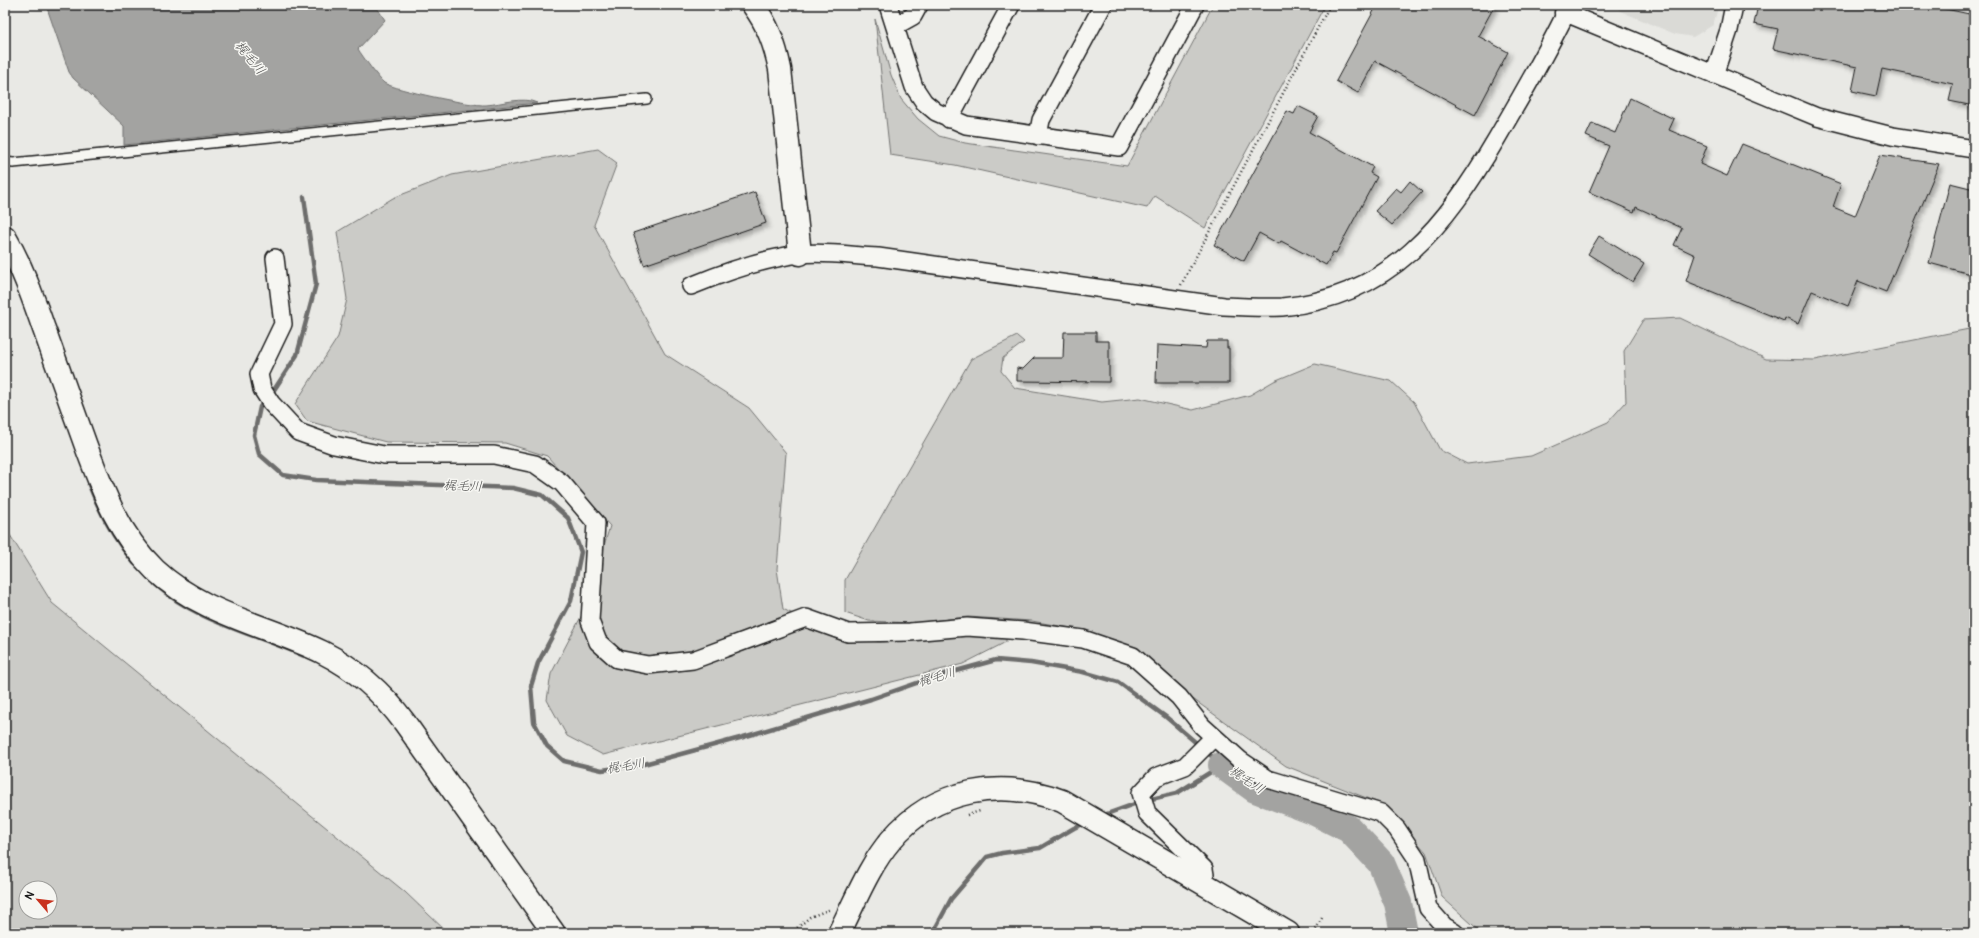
<svg xmlns="http://www.w3.org/2000/svg" width="1979" height="938" viewBox="0 0 1979 938" font-family="Pangolin,'Klee One',sans-serif">
<defs>
<filter id="shadow"><feDropShadow dx="3.5" dy="3.5" stdDeviation="2" flood-color="#0004"/></filter>
</defs>
<rect width="100%" height="100%" fill="#e9e9e5"/>
<filter id="ink" filterUnits="userSpaceOnUse"><feTurbulence type="fractalNoise" baseFrequency=".025" numOctaves="2"/><feDisplacementMap in="SourceGraphic" scale="8" xChannelSelector="R" yChannelSelector="G"/><feConvolveMatrix kernelMatrix="1 2 1 2 8 2 1 2 1" color-interpolation-filters="sRGB"/></filter>
<g filter="url(#ink)">
<path fill="#dadad6" d="M 1614,5 L 1719,5 L 1713,25 L 1693,37 L 1675,34 L 1620,11 Z"/>
<path fill="#cbcbc7" stroke="#747472" fill-rule="evenodd" d="M 1213,5 L 1325,5 L 1205,228 L 1155,196 L 1147,208 L 955,165 L 890,155 L 875,19 L 891,75 L 901,99 L 918,119 L 939,136 L 965,143 L 1127,166 Z
M 598,149 L 617,163 L 594,225 L 665,354 L 749,408 L 786,453 L 777,569 L 783,609 L 811,623 L 856,640 L 880,642 L 973,635 L 1006,635 L 1006,642 L 963,664 L 603,755 L 567,736 L 547,700 L 551,674 L 584,611 L 610,526 L 547,456 L 505,443 L 386,442 L 307,421 L 295,404 L 338,337 L 347,299 L 337,232 L 393,198 L 452,175 Z
M 1680,318 L 1766,359 L 1815,360 L 1974,328 L 1974,933 L 1482,933 L 1442,897 L 1426,852 L 1384,805 L 1286,766 L 1190,697 L 1143,657 L 1087,631 L 1032,621 L 968,617 L 912,623 L 869,621 L 845,613 L 845,580 L 971,359 L 1017,336 L 1024,342 L 1003,358 L 1001,371 L 1015,388 L 1102,402 L 1140,398 L 1193,410 L 1250,395 L 1274,381 L 1315,364 L 1391,381 L 1414,402 L 1440,450 L 1467,464 L 1531,456 L 1608,422 L 1626,402 L 1624,351 L 1643,320 Z
M 5,527 L 52,603 L 405,892 L 448,933 L 5,933 ZM 26,888 L 50,888 L 50,912 L 26,912 Z"/>
<path fill="#a3a3a1" stroke="#6d6d6c" d="M 46,5 L 375,5 L 385,20 L 358,49 C 363,57 378,78 384,83 C 396,90 471,106 486,105 C 502,104 522,96 537,103 L 124,145 L 124,126 L 73,78 L 69,72 Z"/>
<g fill="none" stroke-linecap="round" stroke-linejoin="round">
<path stroke="#6d6d6c" stroke-width="4.5" d="M 270,396 L 297,355 L 316,284 L 304,197
M 265,401 L 260,407 L 254,435 L 259,454 L 283,475 L 316,480 L 513,488 L 542,495 L 568,518 L 581,552 L 571,601 L 538,663 L 531,686 L 534,722 L 547,746 L 564,761 L 602,770 L 644,764 L 740,738 L 871,699 L 934,677 L 996,660 L 1031,663 L 1083,672 L 1118,682 L 1166,717 L 1222,765 L 1177,793 L 1147,800
M 89,485 C 100,513 114,540 134,563
M 155,584 C 197,622 253,633 304,656
M 1101,816 L 1140,802
M 930,933 L 936,927 L 951,899 L 987,857 L 1002,853 L 1040,848 L 1074,828 L 1085,823"/>
<path stroke="#a3a3a1" stroke-width="28" d="M 1222,765 L 1255,789 L 1313,811 L 1349,829 L 1381,863 L 1398,903 L 1404,933"/>
</g>
<path fill="#b6b6b3" stroke="#1c1c1c" filter="url(#shadow)" d="M 1377,5 L 1495,5 L 1478,36 L 1508,52 L 1475,115 L 1375,61 L 1358,93 L 1336,81 Z
M 1758,5 L 1927,5 L 1974,15 L 1974,106 L 1949,101 L 1953,84 L 1882,69 L 1876,96 L 1852,91 L 1857,67 L 1773,49 L 1778,29 L 1754,24 Z
M 1630,98 L 1674,119 L 1669,130 L 1707,146 L 1700,164 L 1727,176 L 1742,144 L 1841,184 L 1833,207 L 1855,216 L 1880,155 L 1939,164 L 1886,292 L 1858,281 L 1848,306 L 1812,291 L 1798,324 L 1785,318 L 1784,321 L 1686,281 L 1695,255 L 1674,245 L 1682,228 L 1636,207 L 1634,212 L 1589,192 L 1609,146 L 1586,136 L 1592,123 L 1615,133 Z
M 1298,106 L 1318,116 L 1309,132 L 1373,167 L 1370,173 L 1377,177 L 1336,253 L 1333,252 L 1326,265 L 1281,241 L 1279,244 L 1259,233 L 1244,261 L 1214,245 L 1287,111 L 1294,114 Z
M 1410,181 L 1422,192 L 1392,225 L 1375,211 L 1396,188 L 1401,192 Z
M 1950,183 L 1974,189 L 1974,275 L 1929,263 Z
M 755,192 L 766,223 L 644,265 L 633,233 Z
M 1599,236 L 1644,264 L 1633,282 L 1588,254 Z
M 1064,332 L 1096,332 L 1096,341 L 1109,341 L 1109,382 L 1017,381 L 1017,368 L 1023,369 L 1034,358 L 1063,358 Z
M 1207,341 L 1227,341 L 1227,348 L 1229,348 L 1229,383 L 1156,383 L 1157,345 L 1206,348 Z"/>
<g fill="none" stroke-linecap="round" stroke-linejoin="round">
<g stroke="#1c1c1c" stroke-width="12">
<path id="lane" d="M 5,162 L 13,163 L 647,99"/>
</g>
<g stroke="#1c1c1c" stroke-width="20">
<path id="street" d="M 888,5 L 914,87 L 924,102 L 936,112 L 966,125 L 1119,147 L 1195,5
M 895,26 L 913,16 L 919,5
M 1714,75 L 1729,30 L 1734,5
M 949,119 L 1011,5
M 1038,136 L 1041,120 L 1103,5
M 275,258 L 283,324 L 259,374 L 262,389 L 271,403 L 298,432 L 334,445 L 384,455 L 494,455 L 535,464 L 562,483 L 596,523 L 590,621 L 598,642 L 617,659 L 648,665 L 693,660 L 806,618 L 848,633 L 910,632 L 967,627 L 1023,631 L 1083,639 L 1133,656 L 1179,697 L 1202,726 L 1240,760 L 1268,779 L 1381,813 L 1397,829 L 1417,859 L 1428,908 L 1444,926 L 1455,933
M 691,286 C 725,272 762,259 799,254 C 825,251 853,256 878,257 L 1224,306 C 1243,307 1263,308 1282,307 C 1391,297 1446,225 1497,138 C 1521,97 1545,56 1566,13 L 1817,117 L 1892,136 L 1974,149
M 1203,882 L 1205,875 L 1204,869 L 1147,813 L 1141,793 L 1156,777 L 1185,766 L 1214,737"/>
</g>
<g stroke="#1c1c1c" stroke-width="25">
<path id="secondary" d="M 753,5 C 768,25 775,45 780,69 L 800,254
M 1566,13 L 1569,5
M 5,237 C 22,266 33,298 44,329 C 58,368 72,407 86,446 C 103,492 119,535 155,570 C 202,614 266,625 322,652 C 356,669 383,693 405,723 L 554,933
M 839,933 C 855,902 868,867 891,840 C 935,788 1001,778 1062,801 L 1288,933"/>
</g>
<path stroke="#1c1c1c" stroke-width="2.5" stroke-dasharray="1 3" stroke-linecap="butt" d="M 1181,285 L 1330,5
M 967,815 L 980,811
M 791,933 L 810,917 L 831,909
M 1314,933 L 1322,918"/>
<use href="#lane" stroke="#f6f6f2" stroke-width="9"/>
<use href="#street" stroke="#f6f6f2" stroke-width="17"/>
<use href="#secondary" stroke="#f6f6f2" stroke-width="22"/>
</g>
</g>
<g text-anchor="middle" dominant-baseline="central" stroke-width="3" stroke-linejoin="round" paint-order="stroke">
<g font-size="13" font-style="italic" fill="#525251" stroke="#f6f6f2">
<text transform="translate(250 58) rotate(51)">梶毛川</text>
<text transform="translate(463 486) rotate(2)">梶毛川</text>
<text transform="translate(937 677) rotate(-16)">梶毛川</text>
<text transform="translate(626 766) rotate(-9)">梶毛川</text>
<text transform="translate(1247 780) rotate(34)">梶毛川</text>
</g>
</g>
<rect width="1979" height="938" fill="none" stroke="#f6f6f2" stroke-width="20"/>
<rect x="10" y="10" width="1959" height="918" fill="none" stroke="#1c1c1c" stroke-width="1.5" filter="url(#ink)"/>
<g transform="translate(38 900) rotate(298)"><circle r="19" fill="#f6f6f2" stroke="#9f9f9c"/>
<path d="M0-3L7 15L0 10L-7 15Z" fill="#c8321e"/>
<text y="-6" font-size="11" font-weight="bold" text-anchor="middle" fill="#1c1c1c">N</text>
</g>
</svg>
